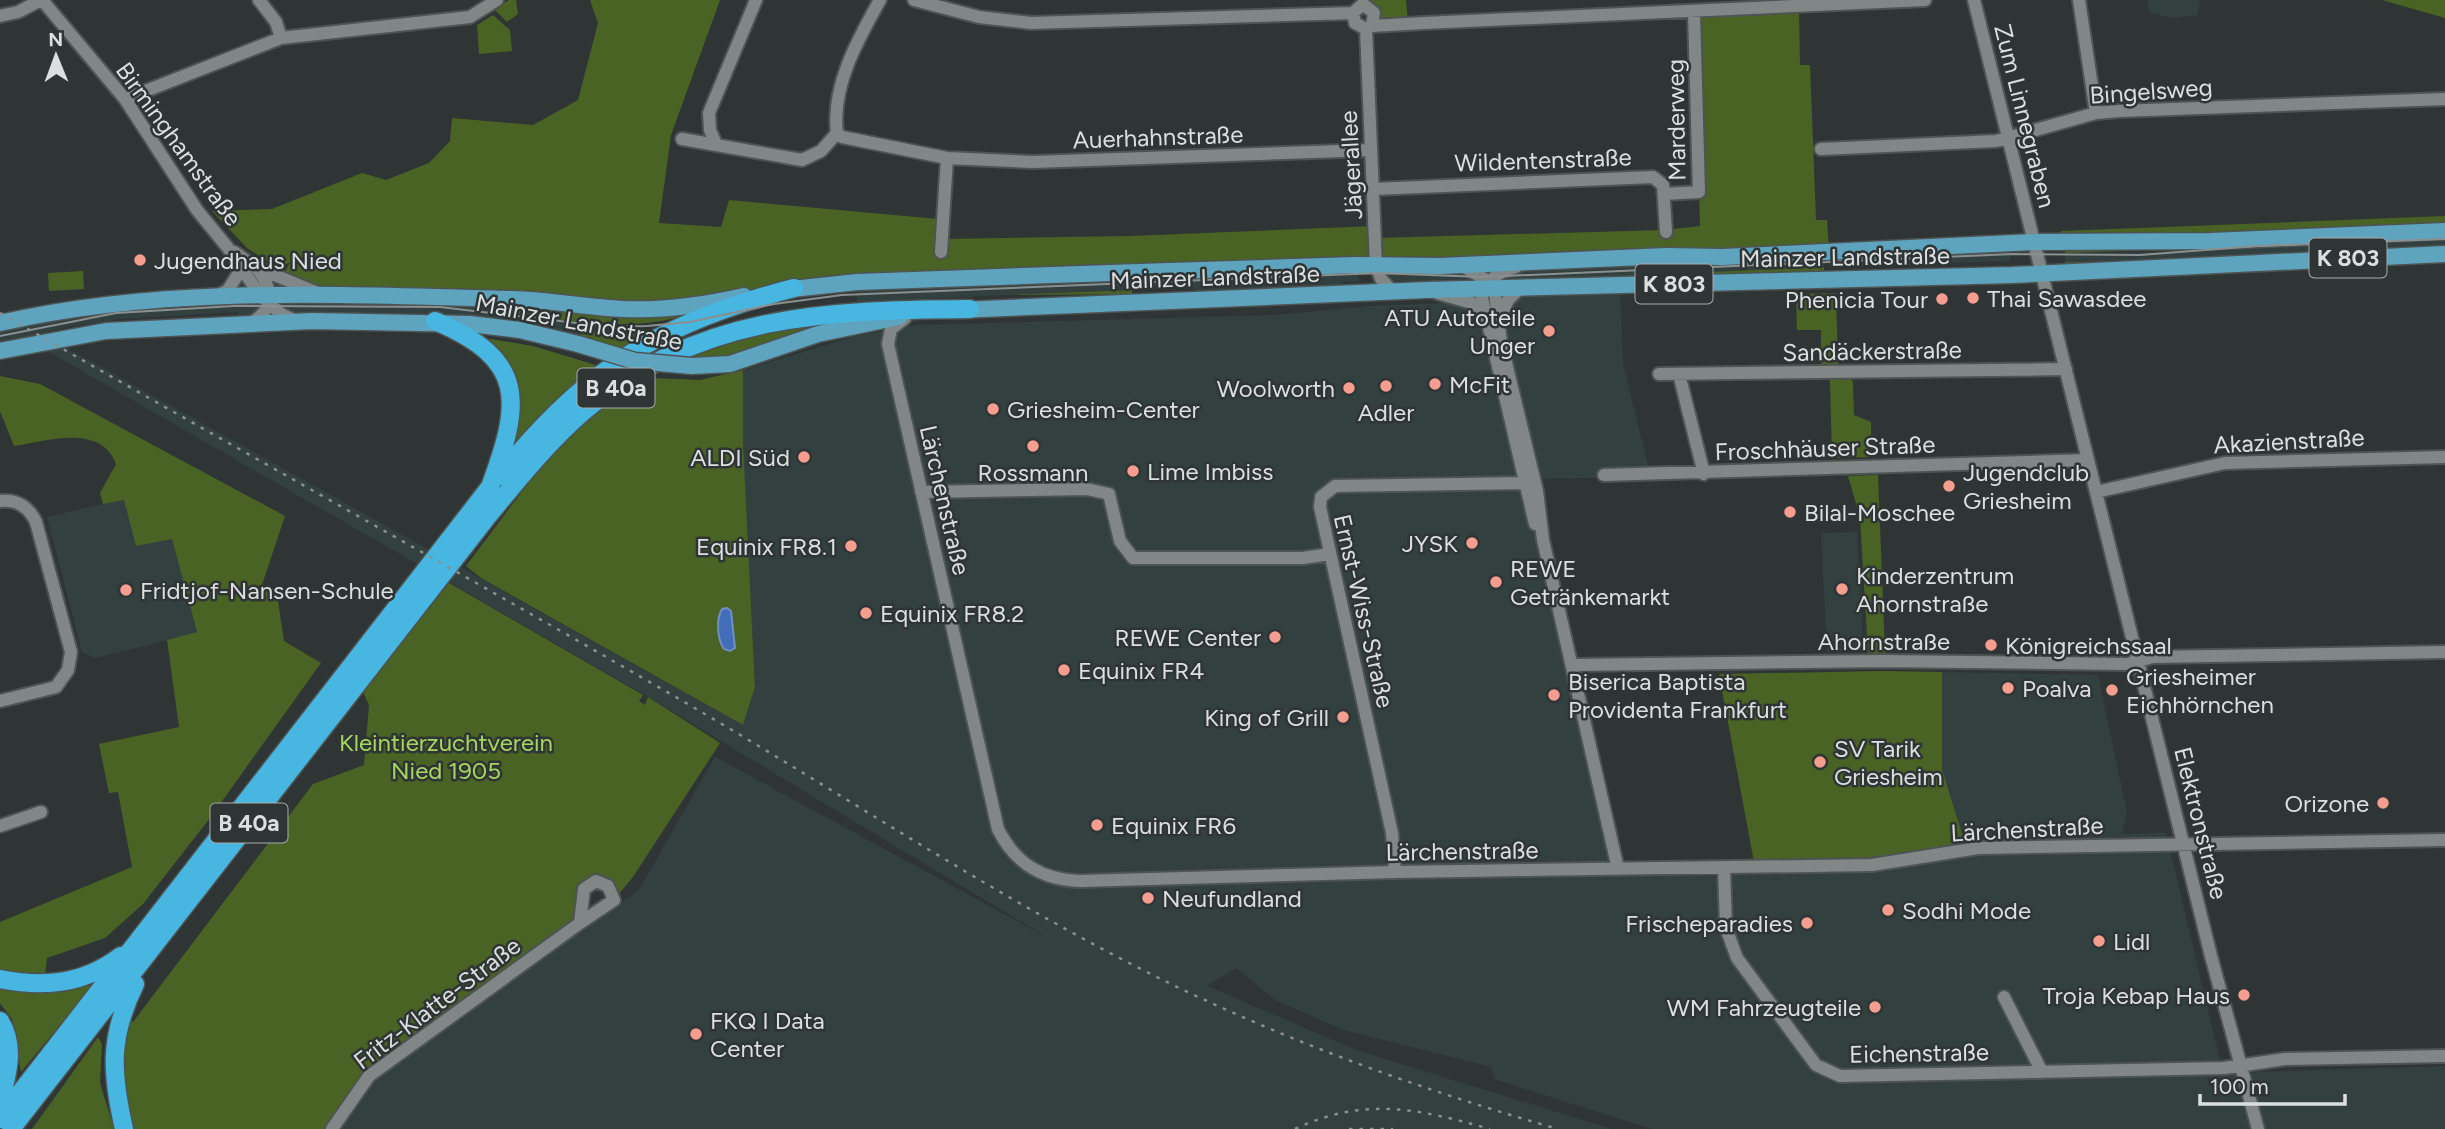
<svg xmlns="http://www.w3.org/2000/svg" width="2445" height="1129" viewBox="0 0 2445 1129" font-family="Figtree,sans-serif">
<rect width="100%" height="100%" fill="#2f3535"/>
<path fill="#334040" d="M 2147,0 L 2200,0 L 2197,15 L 2172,18 L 2149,12 Z
M 2445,237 L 2445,246 L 2123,262 L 2065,262 L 2065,253 L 2155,252 Z
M 2010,252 L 2010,261 L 1830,268 L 1830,258 Z
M 1824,259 L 1824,267 L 1503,281 L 1497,278 L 1508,272 Z
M 1385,271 L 1462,272 L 1479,282 L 1395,281 Z
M 1358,272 L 1358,281 L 1342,282 L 1341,286 L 1197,292 L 1196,289 L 1140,289 L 857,302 L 857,291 Z
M 1521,287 L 1620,293 L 1623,364 L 1651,477 L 1525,479 L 1619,865 L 1874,861 L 1965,843 L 1942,769 L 1942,672 L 2098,675 L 2127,813 L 2122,834 L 2166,833 L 2223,1073 L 2445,1066 L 2445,1129 L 1651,1129 L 1494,1079 L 1491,1067 L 1344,1030 L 1275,1000 L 1236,968 L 1207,986 L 1356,1050 L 1612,1129 L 338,1129 L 363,1091 L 387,1070 L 639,890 L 715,757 L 1050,939 L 648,697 L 42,348 L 60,344 L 743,725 L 755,687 L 743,442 L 743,370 L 856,336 L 917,325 L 1274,315 L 1371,306 L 1519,300 Z
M 252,298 L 262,304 L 257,312 L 250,314 L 239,316 L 238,312 L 122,319 L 72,326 L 0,343 L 0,331 L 89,314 Z
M 276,298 L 473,305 L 553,318 L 611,323 L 612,334 L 583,332 L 580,340 L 466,316 L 302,314 L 284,308 Z
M 124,499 L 172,538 L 197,633 L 95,658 L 82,652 L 47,517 Z
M 1857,532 L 1863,644 L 1855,645 L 1855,651 L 1827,652 L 1821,533 Z"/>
<path fill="#496324" d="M 509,0 L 516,0 L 518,14 L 507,22 L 494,9 Z
M 590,0 L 720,0 L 671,135 L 659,223 L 721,227 L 729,200 L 949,220 L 943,239 L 1132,236 L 1375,226 L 1376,238 L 1665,230 L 1700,226 L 1694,12 L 1799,8 L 1800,65 L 1810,65 L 1816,220 L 1827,220 L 1829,251 L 911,280 L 709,304 L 339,297 L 282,278 L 290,262 L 279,269 L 247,248 L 212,211 L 272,209 L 362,173 L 386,180 L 429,163 L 450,141 L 452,118 L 533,125 L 578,100 L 598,23 Z
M 1364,0 L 1406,0 L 1408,23 L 1374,24 Z
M 2382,0 L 2445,0 L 2445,18 Z
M 493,15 L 510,30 L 512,51 L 479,54 L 477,25 Z
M 2445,216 L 2445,225 L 2224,234 L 2061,235 L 2061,231 Z
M 2445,246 L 2445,247 L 2065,266 L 2065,262 L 2123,262 Z
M 2207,248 L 2065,253 L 2065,250 Z
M 1824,267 L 1824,272 L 1500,281 Z
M 83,271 L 84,289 L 49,291 L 48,273 Z
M 1132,290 L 1132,294 L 1006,295 Z
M 1836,293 L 1838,365 L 1853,382 L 1854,415 L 1871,422 L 1871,457 L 1832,458 L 1830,382 L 1821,364 L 1821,330 L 1797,330 L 1796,294 Z
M 473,305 L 695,312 C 625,338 544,316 473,305 Z
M 858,316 L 727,357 L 672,360 L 743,335 Z
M 583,332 L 648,334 L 620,350 L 580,338 Z
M 491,339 L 533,346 L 599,366 L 542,413 L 510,452 L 514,431 L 485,341 Z
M 743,370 L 743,442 L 755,687 L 743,725 L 481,578 L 466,566 L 560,441 L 619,392 L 653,378 L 700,380 Z
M 0,376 L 40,384 L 285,516 L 262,585 L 278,601 L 284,641 L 321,663 L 210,818 L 143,904 L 105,938 L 47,958 L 44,984 L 0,979 L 0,922 L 132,867 L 118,792 L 109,793 L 99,744 L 179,727 L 167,640 L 197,632 L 172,539 L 136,546 L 124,500 L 103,504 L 100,493 L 116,464 C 101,423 47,441 14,446 L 0,411 Z
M 1878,475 L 1885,653 L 1868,653 L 1860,517 L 1848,476 Z
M 449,583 L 643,695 L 639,701 L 645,705 L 648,697 L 720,743 L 633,877 L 614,900 L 608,886 L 584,889 L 580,923 L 387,1064 L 332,1129 L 124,1129 L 121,1014 L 133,1022 L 313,784 L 364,765 L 369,705 L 363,692 Z
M 1881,671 L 1942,672 L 1942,769 L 1965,843 L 1874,861 L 1754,862 L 1719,674 Z
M 93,985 L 21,1072 L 12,1019 L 0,1003 L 0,987 L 56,991 Z
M 98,1037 L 102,1044 L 100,1083 L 114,1129 L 32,1129 Z"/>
<path fill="#426db9" stroke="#708fc4" stroke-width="2" d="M 727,608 L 731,611 L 735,648 L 730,651 L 724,649 C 717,639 716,619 722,609 Z"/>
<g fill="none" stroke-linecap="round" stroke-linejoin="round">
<g stroke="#4e5353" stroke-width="16">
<path id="minor" d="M 42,0 L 125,99 L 197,210 L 228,248 L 259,294 L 281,314 L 296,321
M 259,0 L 276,22 L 281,38
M 914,0 L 979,17 L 1031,23 L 1353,13
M 1974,0 L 2211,956 L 2258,1129
M 2079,0 L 2096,113
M 1363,4 L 1353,13 L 1355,23 L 1366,29
M 1363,4 L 1374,13 L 1372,26
M 0,16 L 18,12 L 41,0
M 1366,29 L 1372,26 L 1424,23 L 1925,0
M 1366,29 L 1376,265 L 1381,279 L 1393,292
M 125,99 L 281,38 L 470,17 L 497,0
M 837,133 L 842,137 L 947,158 L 1033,162 L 1371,150
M 837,133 C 831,87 858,39 880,0
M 682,139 L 802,160 L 821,151 L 837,133
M 716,144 L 710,130 L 709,113 L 756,0
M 1821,149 L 1996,141 L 2096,113 L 2119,111 L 2445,99
M 1374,189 L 1653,177 L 1663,185 L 1666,232
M 1664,194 L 1699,192 L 1694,12
M 234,252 L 255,267 L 318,293
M 941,252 L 947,158
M 1463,266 L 1486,280 L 1495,293 L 1501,342 L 1537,491 L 1543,540 L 1618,869
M 1516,267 C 1501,271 1483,281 1482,298 L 1535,524
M 1437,293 L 1472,303 L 1484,313
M 219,295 L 228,290 L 242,268
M 905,318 L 891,329 L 888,344 L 998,829 C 1015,863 1041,880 1080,881 L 1395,872 L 1872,865 L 1978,848 L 2445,840
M 1500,319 L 1508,300 L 1521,287
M 249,324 C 275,310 274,291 258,270
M 1659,374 L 2066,369
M 1679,374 L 1704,474
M 1604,475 L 2088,460
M 921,492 L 1087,489 L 1109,494 L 1120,541 L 1133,558 L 1303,558 L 1330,554
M 2096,492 L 2225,463 L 2445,457
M 0,501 C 17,499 29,507 36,522 L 71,652 L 68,670 L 56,687 L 0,701
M 1574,665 L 1883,661 L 2127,664 L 2153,657 L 2445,652
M 0,826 L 41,812
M 1724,867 L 1726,928 L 1737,958 L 1816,1065 L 1840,1076 L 2224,1068 L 2285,1059 L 2445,1056
M 1395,872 L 1392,833 L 1320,507 L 1321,497 L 1335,486 L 1524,483
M 596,881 L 608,886 L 614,900 L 580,923 L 584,889 Z
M 2004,997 L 2042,1072
M 332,1129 L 369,1076 L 580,923"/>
</g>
<g stroke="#4e5353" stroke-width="19">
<path id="major" d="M 783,290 L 857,282 L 1139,272 L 1355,265 L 1440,266 L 1666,256 L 1722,257 L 2036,242 L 2211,241 L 2445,231
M 960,310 L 1427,290 L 2012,275 L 2445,254
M 0,323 C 168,285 341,295 512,299 C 549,300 586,307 623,309 C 664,311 704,305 744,296
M 0,351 L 106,331 L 312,321 L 470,324 L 520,330 L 578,344
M 692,366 L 730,364 L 818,334 L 899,317"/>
</g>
<g stroke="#4e5353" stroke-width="21">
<path id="highway" d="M 500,476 C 585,369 661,322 794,288
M 0,979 C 45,988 84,984 121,956
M 0,1021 C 16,1047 7,1075 0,1103
M 0,1119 L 490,487 C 521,403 528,360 435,321
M 11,1129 L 487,517 C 517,481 547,443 584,411 C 696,314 830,310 970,309
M 124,1129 C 111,1072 109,1037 135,984"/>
</g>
<use href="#minor" stroke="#818787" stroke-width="12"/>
<use href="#major" stroke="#5ea4be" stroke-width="16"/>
<use href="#highway" stroke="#47b7e2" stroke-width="18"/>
<path stroke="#8a8f8f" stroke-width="2" d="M 0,336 L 116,313 L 234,306 L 440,307 L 611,327 L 647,326 L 690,322 L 774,304 L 842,295 L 1378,273 L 1481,277 L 2013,254 L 2140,255 L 2257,246 L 2445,239"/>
<path stroke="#8a8f8f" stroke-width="2.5" stroke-dasharray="3.5 7" stroke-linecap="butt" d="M 0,313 C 228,444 458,571 686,703 C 836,790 982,888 1137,967 C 1272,1036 1412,1087 1558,1129
M 1295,1129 C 1365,1096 1419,1109 1490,1129
M 1349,1129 L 1393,1129"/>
<g stroke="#4e5353" stroke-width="19" stroke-linecap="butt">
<path id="major-bridge" d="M 578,344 L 635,361 L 692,366"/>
</g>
<use href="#major-bridge" stroke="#5ea4be" stroke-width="16"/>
</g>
<g fill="#f59d8f" stroke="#2f3535" stroke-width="2.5">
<circle cx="140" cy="260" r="7"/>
<circle cx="1973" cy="298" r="7"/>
<circle cx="1942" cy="299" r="7"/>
<circle cx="1549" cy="331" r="7"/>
<circle cx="1435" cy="384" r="7"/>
<circle cx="1386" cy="386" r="7"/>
<circle cx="1349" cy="388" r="7"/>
<circle cx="993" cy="409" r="7"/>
<circle cx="1033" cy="446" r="7"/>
<circle cx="804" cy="457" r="7"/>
<circle cx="1133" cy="471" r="7"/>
<circle cx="1949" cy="486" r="7"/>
<circle cx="1790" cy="512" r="7"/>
<circle cx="1472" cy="543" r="7"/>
<circle cx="851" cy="546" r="7"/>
<circle cx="1496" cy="582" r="7"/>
<circle cx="1842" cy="589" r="7"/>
<circle cx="126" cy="590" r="7"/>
<circle cx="866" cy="613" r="7"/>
<circle cx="1275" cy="637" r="7"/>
<circle cx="1991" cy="645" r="7"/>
<circle cx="1064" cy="670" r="7"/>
<circle cx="2008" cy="688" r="7"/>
<circle cx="2112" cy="690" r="7"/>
<circle cx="1554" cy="695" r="7"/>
<circle cx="1343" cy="717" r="7"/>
<circle cx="1820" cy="762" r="7"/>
<circle cx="2383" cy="803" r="7"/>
<circle cx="1097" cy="825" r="7"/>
<circle cx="1148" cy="898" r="7"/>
<circle cx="1888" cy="910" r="7"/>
<circle cx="1807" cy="923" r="7"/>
<circle cx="2099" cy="941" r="7"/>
<circle cx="2244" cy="995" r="7"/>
<circle cx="1875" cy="1007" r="7"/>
<circle cx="696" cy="1034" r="7"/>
</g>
<g text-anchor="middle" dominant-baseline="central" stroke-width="5" stroke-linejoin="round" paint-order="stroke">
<g fill="#2f3535" stroke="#a7acac" stroke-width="2">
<rect x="2309.5" y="238.5" width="77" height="39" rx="5"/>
<rect x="1635.5" y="264.5" width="77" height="39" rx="5"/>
<rect x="577.5" y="368.5" width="77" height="39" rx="5"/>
<rect x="210.5" y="803.5" width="77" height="39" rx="5"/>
</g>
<g font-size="23" font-weight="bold" fill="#dbdfdf">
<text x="2348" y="258">K 803</text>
<text x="1674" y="284">K 803</text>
<text x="616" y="388">B 40a</text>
<text x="249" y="823">B 40a</text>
</g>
<g font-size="24" fill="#dbdfdf" stroke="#2f3535">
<text transform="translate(2151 91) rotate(-4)">Bingelsweg</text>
<text transform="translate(2025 116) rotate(76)">Zum Linnegraben</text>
<text transform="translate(1676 120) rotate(-91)">Marderweg</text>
<text transform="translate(1158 137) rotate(-2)">Auerhahnstraße</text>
<text transform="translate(179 144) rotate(54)">Birminghamstraße</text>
<text transform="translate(1543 160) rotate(-2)">Wildentenstraße</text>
<text transform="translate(1351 165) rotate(-93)">Jägerallee</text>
<text transform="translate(1845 257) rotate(-1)">Mainzer Landstraße</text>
<text transform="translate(1215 277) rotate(-2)">Mainzer Landstraße</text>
<text transform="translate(579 322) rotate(11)">Mainzer Landstraße</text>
<text transform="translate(1872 351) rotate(-1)">Sandäckerstraße</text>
<text transform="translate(2289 441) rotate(-3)">Akazienstraße</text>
<text transform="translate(1825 448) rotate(-2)">Froschhäuser Straße</text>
<text transform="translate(945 500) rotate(77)">Lärchenstraße</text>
<text transform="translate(1364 611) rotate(77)">Ernst-Wiss-Straße</text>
<text x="1884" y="641">Ahornstraße</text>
<text transform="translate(2201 823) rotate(76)">Elektronstraße</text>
<text transform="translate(2027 829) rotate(-3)">Lärchenstraße</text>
<text transform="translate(1462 851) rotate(-1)">Lärchenstraße</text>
<text transform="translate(437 1003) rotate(-37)">Fritz-Klatte-Straße</text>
<text transform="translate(1919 1053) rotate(-1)">Eichenstraße</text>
</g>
<g font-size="24" fill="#dbdfdf" stroke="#2f3535" text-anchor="start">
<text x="154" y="260">Jugendhaus Nied</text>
<text x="1987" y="298">Thai Sawasdee</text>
<text x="1928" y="299" text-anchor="end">Phenicia Tour</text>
<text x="1535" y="317" text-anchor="end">ATU Autoteile<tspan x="1535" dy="28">Unger</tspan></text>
<text x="1449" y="384">McFit</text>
<text x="1335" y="388" text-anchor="end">Woolworth</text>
<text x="1007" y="409">Griesheim-Center</text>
<text x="1386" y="412" text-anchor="middle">Adler</text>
<text x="790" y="457" text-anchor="end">ALDI Süd</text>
<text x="1147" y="471">Lime Imbiss</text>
<text x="1033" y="472" text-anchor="middle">Rossmann</text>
<text x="1963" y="472">Jugendclub<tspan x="1963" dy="28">Griesheim</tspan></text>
<text x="1804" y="512">Bilal-Moschee</text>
<text x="1458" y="543" text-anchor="end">JYSK</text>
<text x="837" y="546" text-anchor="end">Equinix FR8.1</text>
<text x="1510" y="568">REWE<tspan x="1510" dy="28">Getränkemarkt</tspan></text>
<text x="1856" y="575">Kinderzentrum<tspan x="1856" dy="28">Ahornstraße</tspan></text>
<text x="140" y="590">Fridtjof-Nansen-Schule</text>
<text x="880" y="613">Equinix FR8.2</text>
<text x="1261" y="637" text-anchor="end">REWE Center</text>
<text x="2005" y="645">Königreichssaal</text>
<text x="1078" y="670">Equinix FR4</text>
<text x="2126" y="676">Griesheimer<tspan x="2126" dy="28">Eichhörnchen</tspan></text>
<text x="1568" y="681">Biserica Baptista<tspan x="1568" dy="28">Providenta Frankfurt</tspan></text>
<text x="2022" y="688">Poalva</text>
<text x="1329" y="717" text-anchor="end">King of Grill</text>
<text x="1834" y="748">SV Tarik<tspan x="1834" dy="28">Griesheim</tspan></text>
<text x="2369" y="803" text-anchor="end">Orizone</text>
<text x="1111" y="825">Equinix FR6</text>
<text x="1162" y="898">Neufundland</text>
<text x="1902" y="910">Sodhi Mode</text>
<text x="1793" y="923" text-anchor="end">Frischeparadies</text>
<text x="2113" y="941">Lidl</text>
<text x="2230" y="995" text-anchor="end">Troja Kebap Haus</text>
<text x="1861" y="1007" text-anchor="end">WM Fahrzeugteile</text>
<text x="710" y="1020">FKQ I Data<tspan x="710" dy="28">Center</tspan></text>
</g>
<g font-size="24" fill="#a4d75f" stroke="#2f3535">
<text x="446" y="742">Kleintierzuchtverein<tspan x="446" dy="28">Nied 1905</tspan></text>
</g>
</g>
<g transform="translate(56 56) rotate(359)" stroke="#2f3535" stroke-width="5" paint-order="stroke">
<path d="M0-5L12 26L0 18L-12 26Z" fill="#dbdfdf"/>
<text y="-10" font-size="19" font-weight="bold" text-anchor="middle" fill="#dbdfdf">N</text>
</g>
<path d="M2200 1094v10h145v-10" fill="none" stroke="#dbdfdf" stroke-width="3.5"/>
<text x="2210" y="1094" font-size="21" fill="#dbdfdf" stroke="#2f3535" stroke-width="5" paint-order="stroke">100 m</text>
</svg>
